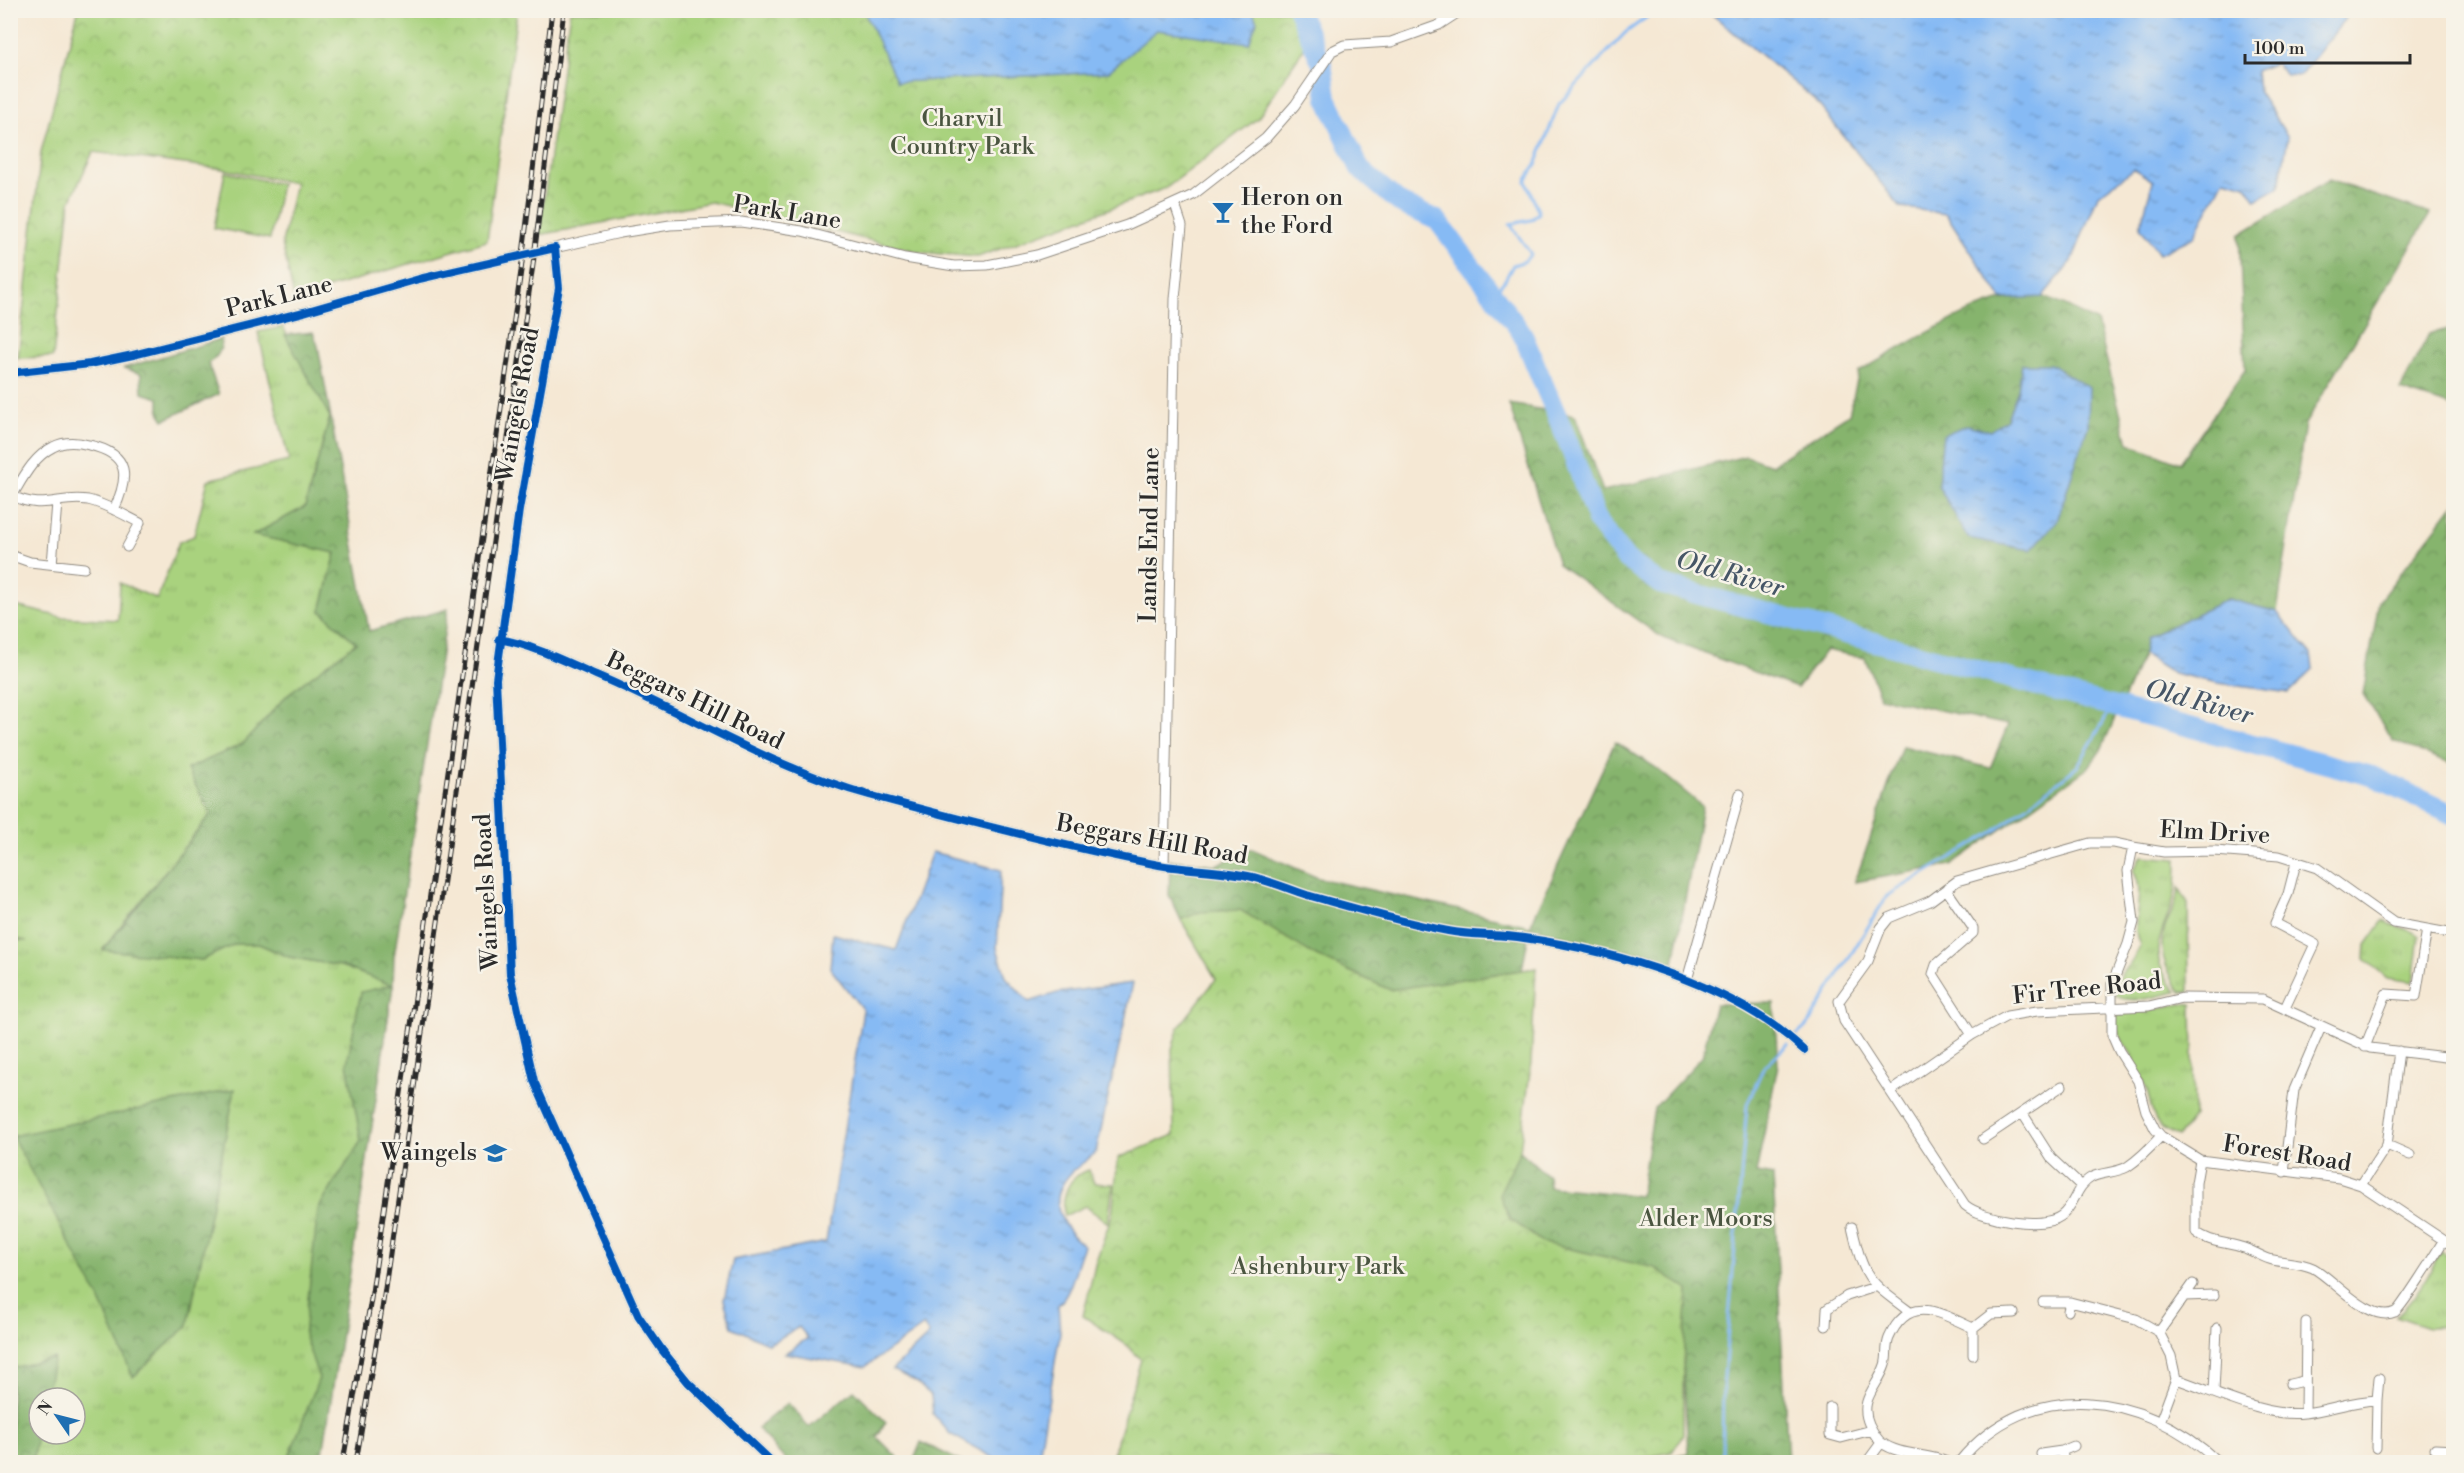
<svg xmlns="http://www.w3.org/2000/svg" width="2464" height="1473" viewBox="0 0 2464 1473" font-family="'Libre Bodoni',serif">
<defs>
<pattern id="grass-tufts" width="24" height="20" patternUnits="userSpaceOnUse" patternTransform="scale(1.5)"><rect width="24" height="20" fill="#a9d27e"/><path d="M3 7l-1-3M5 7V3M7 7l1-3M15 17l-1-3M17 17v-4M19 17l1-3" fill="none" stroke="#92b46d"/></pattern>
<pattern id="forest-crowns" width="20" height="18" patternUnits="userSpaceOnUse" patternTransform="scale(1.5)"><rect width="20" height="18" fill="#86b46d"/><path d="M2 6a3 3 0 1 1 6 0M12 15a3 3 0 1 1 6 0" fill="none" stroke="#6e935a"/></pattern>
<pattern id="park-crowns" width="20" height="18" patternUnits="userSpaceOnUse" patternTransform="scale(1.5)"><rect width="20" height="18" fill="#a9d27e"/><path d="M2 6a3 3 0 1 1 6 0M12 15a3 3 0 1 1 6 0" fill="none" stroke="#92b46d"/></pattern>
<pattern id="water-ripples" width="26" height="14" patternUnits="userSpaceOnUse" patternTransform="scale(1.5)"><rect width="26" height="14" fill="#86baf4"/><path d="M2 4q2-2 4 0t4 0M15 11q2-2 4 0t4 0" fill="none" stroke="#6e97c6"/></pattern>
</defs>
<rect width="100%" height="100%" fill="#f7f3e8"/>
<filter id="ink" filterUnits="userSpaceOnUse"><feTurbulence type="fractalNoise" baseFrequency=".0167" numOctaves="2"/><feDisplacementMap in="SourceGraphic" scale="12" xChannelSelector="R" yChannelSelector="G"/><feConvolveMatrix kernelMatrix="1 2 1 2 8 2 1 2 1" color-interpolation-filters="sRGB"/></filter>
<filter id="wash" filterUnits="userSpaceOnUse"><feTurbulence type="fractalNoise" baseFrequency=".008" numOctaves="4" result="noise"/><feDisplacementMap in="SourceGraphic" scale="24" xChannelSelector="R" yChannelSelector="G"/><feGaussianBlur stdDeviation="1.35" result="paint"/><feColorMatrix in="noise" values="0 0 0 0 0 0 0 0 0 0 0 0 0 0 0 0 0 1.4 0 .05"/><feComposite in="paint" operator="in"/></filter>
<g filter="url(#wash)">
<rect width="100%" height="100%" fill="#f5e8d4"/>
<path fill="url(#grass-tufts)" stroke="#6a7e54" stroke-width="1.5" fill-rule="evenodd" d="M 283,327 L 330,417 L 305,507 L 254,535 L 336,553 L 321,611 L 356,643 L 288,694 L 243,744 L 187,769 L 211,814 L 103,949 L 202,960 L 235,944 L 259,944 L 289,957 L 341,966 L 393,985 L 321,1462 L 11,1462 L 11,940 L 27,941 L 11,938 L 11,605 L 61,617 L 118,620 L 120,583 L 157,599 L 179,542 L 194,536 L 208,480 L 289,461 L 258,332 ZM 39,1398 L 75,1398 L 75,1434 L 39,1434 Z
M 2142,856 L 2177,859 C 2177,872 2177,889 2173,901 C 2160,942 2145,953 2177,992 C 2159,995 2131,1006 2115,995 C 2117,968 2132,969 2140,945 C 2128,923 2148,892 2133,871 Z
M 2179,888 L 2188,903 L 2189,992 L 2181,992 C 2165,970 2155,947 2168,920 C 2173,909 2178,901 2179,888 Z
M 2383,921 C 2394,927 2411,928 2419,936 L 2413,982 L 2387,978 L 2365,959 L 2366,945 Z
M 2180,1003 L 2192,1004 L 2194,1116 L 2178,1137 C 2147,1124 2155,1111 2145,1085 C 2142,1076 2136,1068 2131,1060 L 2132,1055 C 2123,1040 2111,1030 2118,1012 L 2162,1008 Z
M 1089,1170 L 1094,1183 L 1113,1184 L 1108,1223 L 1085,1206 L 1064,1216 C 1062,1196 1067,1176 1089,1170 Z
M 2442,1252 L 2454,1261 L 2453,1326 L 2428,1327 L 2396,1316 C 2418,1297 2426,1276 2442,1252 Z"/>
<path fill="url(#forest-crowns)" stroke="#58704c" stroke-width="1.5" d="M 2329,180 L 2430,214 L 2305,424 L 2277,612 L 2228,599 L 2146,638 L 2143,654 L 2101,750 L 2088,768 L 1951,865 L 1855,882 L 1902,746 L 1990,768 L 2008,725 L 1880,697 L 1865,658 L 1826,650 L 1797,688 L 1663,638 L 1558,564 L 1509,404 L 1575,415 L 1603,491 L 1746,456 L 1771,465 L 1849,414 L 1859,372 C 1899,349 1998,285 2043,297 C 2061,302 2080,314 2097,322 L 2128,443 L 2180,463 L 2245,370 L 2239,235 Z
M 2453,328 L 2453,407 L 2400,390 L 2429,334 Z
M 313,332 L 318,346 L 369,631 L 448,609 L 394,957 L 393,985 L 324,1447 L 321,1462 L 287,1462 L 319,1378 L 304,1335 L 318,1209 L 361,1141 L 347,1063 L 361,992 L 392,985 L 341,966 L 289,957 L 259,944 L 235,944 L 202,960 L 103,950 L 211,814 L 187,769 L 243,744 L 288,694 L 356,643 L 321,611 L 336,553 L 253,535 L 305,507 L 330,417 L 285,335 Z
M 221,339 C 223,349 217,359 208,363 L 219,394 L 164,420 L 159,412 L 159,398 L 142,393 L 141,374 L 124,368 Z
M 2453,505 L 2453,764 L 2393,741 L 2363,694 L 2379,601 Z
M 1615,742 L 1655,767 L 1702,806 L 1673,968 L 1530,927 L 1522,970 L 1390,990 L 1316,956 L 1200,912 L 1181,920 L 1169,895 L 1170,860 L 1216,865 L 1252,849 L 1318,878 L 1530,926 Z
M 1774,1003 L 1778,1065 L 1756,1173 L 1773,1176 L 1788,1462 L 1645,1462 L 1688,1453 L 1683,1360 L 1688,1290 L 1655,1268 L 1543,1243 L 1510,1219 L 1499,1194 L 1520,1151 L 1548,1176 L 1549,1187 L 1640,1196 L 1654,1108 L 1702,1057 L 1715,1004 Z
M 235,1089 L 188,1325 L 133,1377 L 99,1298 L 12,1136 Z
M 54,1358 L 45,1398 L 39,1398 L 39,1427 L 32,1462 L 11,1462 L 11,1368 Z
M 854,1390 L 886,1422 L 877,1437 L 902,1462 L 787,1462 L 757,1428 L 788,1403 L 809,1427 Z
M 921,1442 L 962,1462 L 913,1462 Z"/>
<path fill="url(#park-crowns)" stroke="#6a7e54" stroke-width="1.5" d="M 1291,10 L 1308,42 L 1258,118 L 1166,188 L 978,257 L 919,252 L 711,202 L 539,235 L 570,11 Z
M 78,11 L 517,11 L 487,241 L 294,298 L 282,243 L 295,183 L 223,169 L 93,152 L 70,202 L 53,357 L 18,358 L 41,152 Z
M 1240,910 L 1316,956 L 1390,990 L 1536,968 L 1531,1063 L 1520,1151 L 1499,1194 L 1510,1219 L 1543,1243 L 1655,1268 L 1688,1290 L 1683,1360 L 1683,1435 L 1672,1452 L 1626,1462 L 1111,1462 L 1141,1359 L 1124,1343 L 1083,1316 L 1096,1261 L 1112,1215 L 1118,1158 L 1174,1135 L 1172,1049 L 1179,1027 L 1216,979 L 1181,920 L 1200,912 Z"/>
<path fill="#a9d27e" stroke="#6a7e54" stroke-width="1.5" d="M 225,172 L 281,184 L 270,239 L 214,228 Z"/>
<path fill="url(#water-ripples)" stroke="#587290" stroke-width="1.5" d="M 1252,10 L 1257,21 L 1249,43 L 1157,30 L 1108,72 L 897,82 L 864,11 Z
M 2346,11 L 2346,18 L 2300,76 L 2286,75 L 2275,63 L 2256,71 L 2258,91 L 2288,137 L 2279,187 L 2256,200 L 2246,185 L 2224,179 L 2194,237 L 2159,254 L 2140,227 L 2153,181 L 2134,169 L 2098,195 L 2072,261 L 2042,297 L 2002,299 L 1946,214 L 1900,207 L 1815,100 L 1708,11 Z
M 2022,364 L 2050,364 L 2089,388 L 2088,426 L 2057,521 L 2031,550 L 1968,538 L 1938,485 L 1943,435 L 1966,425 L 1990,431 L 2007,419 L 2018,390 Z
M 2228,599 L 2277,612 L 2311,654 L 2313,669 L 2289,693 L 2218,683 L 2173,673 L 2143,654 L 2146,638 Z
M 932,852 L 1001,870 L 997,948 L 1006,977 L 1029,1002 L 1057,993 L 1133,983 L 1096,1152 C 1089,1159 1081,1164 1074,1170 C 1045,1197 1059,1225 1084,1246 C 1075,1266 1073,1292 1058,1305 L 1060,1333 L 1038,1462 L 1001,1462 L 950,1434 L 933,1414 L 931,1395 L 913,1380 L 892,1370 L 929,1335 L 924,1326 L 865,1367 L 785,1353 L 808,1338 L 799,1327 L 769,1344 L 732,1327 L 724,1300 L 733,1260 L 826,1242 L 863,1010 L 830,968 L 833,934 L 896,950 Z"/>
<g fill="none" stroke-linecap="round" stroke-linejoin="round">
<path stroke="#86baf4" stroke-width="3" d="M 1493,294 L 1505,280 L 1513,265 L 1525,261 L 1531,254 L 1510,224 L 1531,220 L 1539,213 L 1526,181 L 1536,165 L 1559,104 L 1625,33 L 1647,17 L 1649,10
M 1797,1035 L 1807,1026 L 1887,896 L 1995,831 L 2077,767 L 2112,707
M 1722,1462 L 1723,1389 L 1747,1105 L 1763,1068 L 1788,1044"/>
<path stroke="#86baf4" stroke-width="20" d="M 1298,10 L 1322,64 L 1327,98 L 1360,169 L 1401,204 L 1437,220 L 1522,333 L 1568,442 L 1598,523 L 1625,558 L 1660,584 L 2375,777 L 2454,815"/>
</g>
</g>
<g filter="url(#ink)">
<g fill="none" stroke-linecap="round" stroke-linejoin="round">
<g stroke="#908a80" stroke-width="11">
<path id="street" d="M 555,248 L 559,288 L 519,510 L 496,679 L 510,974 L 534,1081 L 638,1315 L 662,1350 L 688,1382 L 772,1462
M 10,373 L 90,364 L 133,355 L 304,312 L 419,279 L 620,233 L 670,225 L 741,222 L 802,231 L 905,258 L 954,266 L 987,265 L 1037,255 L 1127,225 L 1193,195 L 1266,138 L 1295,105 L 1332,51 L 1344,45 L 1391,42 L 1439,25 L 1462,10
M 10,495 C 45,512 59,495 88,500 C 106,504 124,515 140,523 L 127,547
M 12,496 C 23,478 33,457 53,447 C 64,441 78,442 89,445 C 131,454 129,477 114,510
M 10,555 L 30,562 L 84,568
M 52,564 L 57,503
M 499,639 C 533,645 564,661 596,675 C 688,714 772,768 869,795 C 965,821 1061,846 1159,865 C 1188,870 1219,870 1248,876 C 1268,880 1288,889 1307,895 C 1354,908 1401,922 1448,931 C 1473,936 1499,934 1524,938 C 1616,951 1735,985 1804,1050
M 2133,847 L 2164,852 L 2215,851 L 2279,856 L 2317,868 L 2394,923 L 2454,934
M 1164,866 L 1175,299 L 1182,226 L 1175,205
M 1946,889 L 1973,928 L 1973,933 L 1936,965 L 1933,974 L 1972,1035
M 1687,980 L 1740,794
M 2285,1008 L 2315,944 L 2275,923 L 2288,894 L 2296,863
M 2365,1047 L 2386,994 L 2416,996 L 2427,929
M 1891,1091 L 1972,1035 L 2007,1016 L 2037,1011 L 2149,1006 L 2182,998 L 2263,999 L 2370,1048 L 2454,1058
M 2023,1114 L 2051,1158 L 2081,1186
M 2161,1136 C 2151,1147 2139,1159 2127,1167 C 2116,1173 2102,1172 2092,1177 C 2075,1186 2075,1206 2061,1216 C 2042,1230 1981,1219 1965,1205 L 1844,1021 L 1839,1001 L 1868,961 L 1881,928 L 1889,918 L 1930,901 L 1957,881 L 2090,843 L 2114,843 L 2133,847 L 2128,871 L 2134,922 L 2128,944 L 2112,984 L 2112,1035 L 2119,1051 L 2138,1081 L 2146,1111 L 2155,1129 L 2161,1136 L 2200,1160
M 1983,1139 L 2062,1086
M 2387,1145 L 2410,1155
M 2284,1172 L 2294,1090 L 2321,1027
M 2361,1185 L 2387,1145 L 2399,1051
M 1852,1227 C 1864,1279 1868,1281 1910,1312
M 2443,1241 C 2438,1250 2400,1310 2395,1312 C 2369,1324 2333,1278 2313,1268 C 2300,1262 2287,1263 2273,1260 C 2263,1258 2254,1251 2244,1248 C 2228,1242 2209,1243 2196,1232 L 2196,1183 L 2200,1160 L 2339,1178 L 2361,1185 L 2454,1247
M 2184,1296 L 2214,1295
M 2043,1302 L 2070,1302 L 2068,1311
M 2070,1302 L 2136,1319 L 2159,1332 L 2171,1356 L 2176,1379 L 2160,1422
M 1826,1326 L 1827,1309 L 1847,1296 L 1875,1287
M 2159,1332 L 2193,1284
M 1973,1355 L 1973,1328
M 2176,1379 C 2213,1391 2266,1418 2304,1413 C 2330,1410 2350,1401 2377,1400 L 2379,1378
M 2290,1384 L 2303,1381
M 2214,1392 L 2217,1328
M 1830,1407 L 1830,1435 L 1841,1438 L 1872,1430
M 2305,1413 L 2306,1322
M 2376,1448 L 2377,1400
M 2435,1449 L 2454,1450
M 2062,1451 L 2074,1446
M 2041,1454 L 2062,1451 L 2064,1462
M 1867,1462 L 1881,1443
M 1947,1462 C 1927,1453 1900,1456 1882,1443 C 1876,1439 1872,1430 1869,1424 C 1858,1399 1878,1387 1885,1365 C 1888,1357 1885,1347 1889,1338 C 1909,1293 1940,1313 1973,1328 L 1991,1314 L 2014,1313
M 1959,1462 C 2029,1375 2143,1391 2218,1462"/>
</g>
<use href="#street" stroke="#fff" stroke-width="9"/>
<g stroke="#2b2b2b" stroke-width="5">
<path id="rail" d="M 343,1462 L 371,1299 L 521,271 L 552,10
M 356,1462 L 382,1309 L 533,265 L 564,10"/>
</g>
<use href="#rail" stroke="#f7f3e8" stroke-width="3" stroke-dasharray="9" stroke-linecap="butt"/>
<g stroke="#f7f3e8" stroke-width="11">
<path id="cycleway" d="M 10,373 L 90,364 L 133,355 L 304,312 L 419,279 L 555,248 L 559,288 L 519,510 L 496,679 L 510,974 L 534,1081 L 638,1315 L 662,1350 L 688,1382 L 772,1462
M 499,639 C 533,645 564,661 596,675 C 688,714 772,768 869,795 C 965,821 1061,846 1159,865 C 1188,870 1219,870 1248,876 C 1268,880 1288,889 1307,895 C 1354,908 1401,922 1448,931 C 1473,936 1499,934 1524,938 C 1616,951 1735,985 1804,1050"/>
</g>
<use href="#cycleway" stroke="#0057b8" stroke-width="8"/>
</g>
</g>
<defs>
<g id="bar-bare" transform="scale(1.8)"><path d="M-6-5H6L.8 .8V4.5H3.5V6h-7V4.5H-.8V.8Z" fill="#1f6fb2" stroke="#f7f3e8" stroke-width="2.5" paint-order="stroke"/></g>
<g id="school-bare" transform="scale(1.8)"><path d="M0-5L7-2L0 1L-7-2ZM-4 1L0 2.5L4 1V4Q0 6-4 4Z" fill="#1f6fb2" stroke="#f7f3e8" stroke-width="2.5" paint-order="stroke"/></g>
</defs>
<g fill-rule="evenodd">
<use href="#bar-bare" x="1223" y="212"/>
<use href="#school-bare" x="495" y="1153"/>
</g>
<g text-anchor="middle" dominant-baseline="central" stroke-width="5" stroke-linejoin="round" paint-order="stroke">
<g font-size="24" fill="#4a5540" stroke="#f7f3e8">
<text x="962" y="119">Charvil<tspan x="962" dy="28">Country Park</tspan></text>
<text x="1706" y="1219">Alder Moors</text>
<text x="1318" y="1267">Ashenbury Park</text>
</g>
<g font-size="24" fill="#2b2b2b" stroke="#f7f3e8" text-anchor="start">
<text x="1241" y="198">Heron on<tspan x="1241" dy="28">the Ford</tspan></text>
<text x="477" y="1153" text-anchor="end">Waingels</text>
</g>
<g font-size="24" fill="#2b2b2b" stroke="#f7f3e8">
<text transform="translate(787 213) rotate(9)">Park Lane</text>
<text transform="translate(279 297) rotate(-14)">Park Lane</text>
<text transform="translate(518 405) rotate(-80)">Waingels Road</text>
<text transform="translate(1150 535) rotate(-89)">Lands End Lane</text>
<text transform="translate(695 701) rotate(26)">Beggars Hill Road</text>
<text transform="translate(2215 833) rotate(3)">Elm Drive</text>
<text transform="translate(1152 840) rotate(10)">Beggars Hill Road</text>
<text transform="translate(487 892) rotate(-93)">Waingels Road</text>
<text transform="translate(2087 989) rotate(-6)">Fir Tree Road</text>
<text transform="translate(2287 1154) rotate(9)">Forest Road</text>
</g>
<g font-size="26" font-style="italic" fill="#465667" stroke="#f7f3e8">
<text transform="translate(1730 574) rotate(16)">Old River</text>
<text transform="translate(2199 702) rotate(15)">Old River</text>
</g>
</g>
<rect width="2464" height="1473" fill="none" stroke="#f7f3e8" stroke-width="36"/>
<g transform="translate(57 1416) rotate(305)"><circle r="28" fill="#f7f3e8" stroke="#a5a39c" stroke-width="1.5"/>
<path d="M0-4.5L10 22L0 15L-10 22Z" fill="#1f6fb2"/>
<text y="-9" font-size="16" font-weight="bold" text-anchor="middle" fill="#2b2b2b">N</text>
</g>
<path d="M2245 54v9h165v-9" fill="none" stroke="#2b2b2b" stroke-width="3"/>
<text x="2254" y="54" font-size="18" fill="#2b2b2b" stroke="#f7f3e8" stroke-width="4.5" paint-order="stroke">100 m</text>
</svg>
